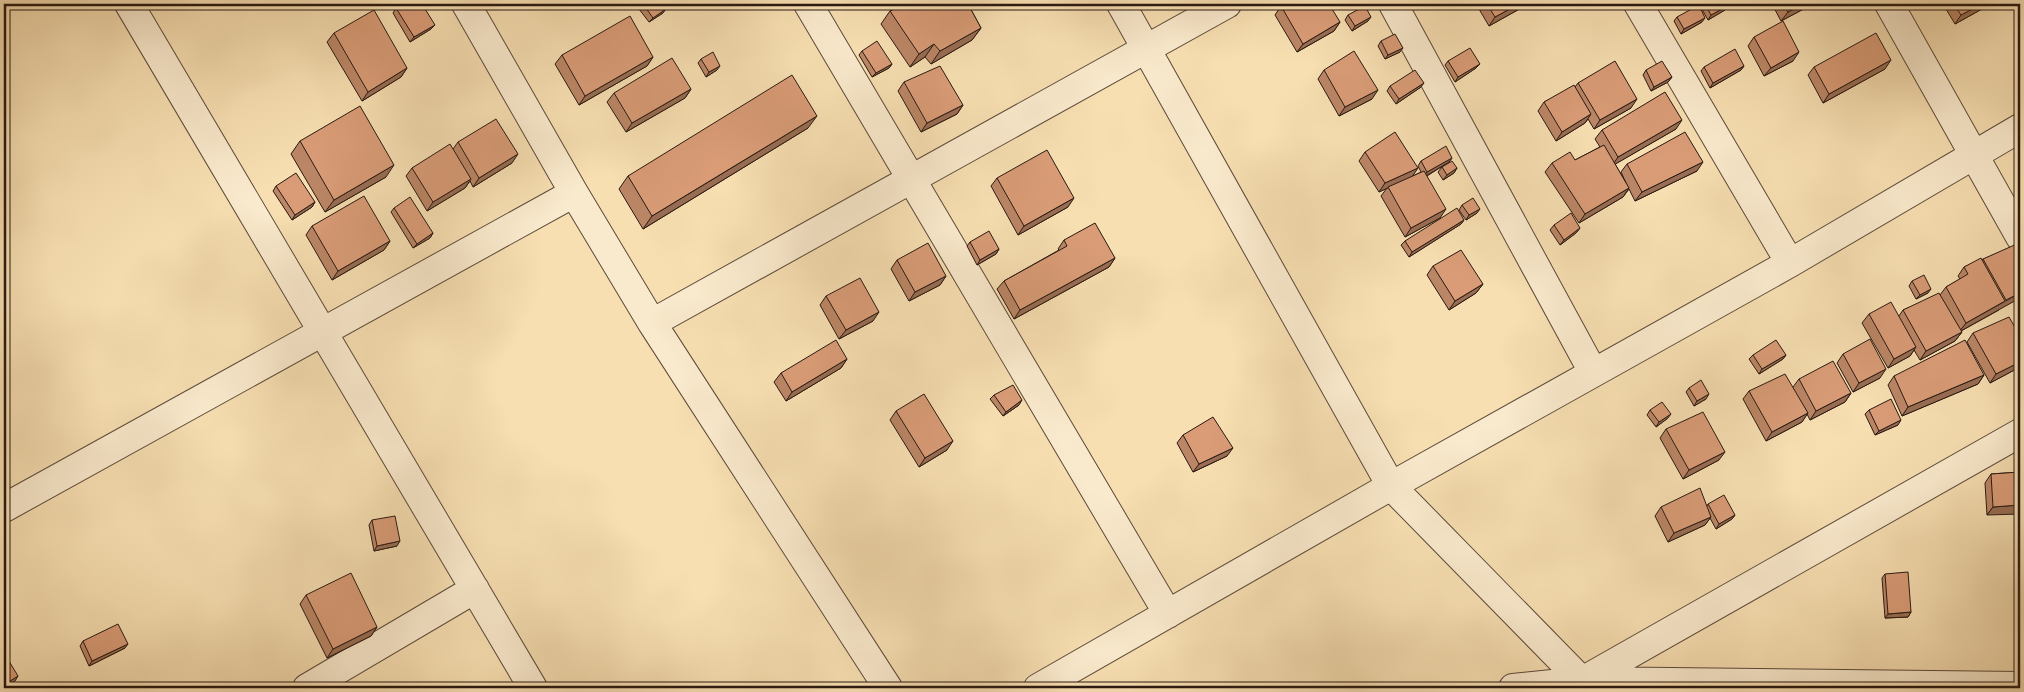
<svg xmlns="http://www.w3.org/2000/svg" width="2024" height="692" viewBox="0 0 2024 692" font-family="'Libre Caslon Text',serif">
<rect width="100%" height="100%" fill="#f7dfb2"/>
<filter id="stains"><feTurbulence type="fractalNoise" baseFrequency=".004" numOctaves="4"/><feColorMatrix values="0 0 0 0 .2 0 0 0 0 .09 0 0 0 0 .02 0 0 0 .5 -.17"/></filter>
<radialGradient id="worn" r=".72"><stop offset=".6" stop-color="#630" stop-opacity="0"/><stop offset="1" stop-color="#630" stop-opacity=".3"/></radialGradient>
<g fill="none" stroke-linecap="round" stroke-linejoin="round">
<g stroke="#5c4a3a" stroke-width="30">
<path id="minor" d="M 129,4 L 533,688
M 466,4 L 574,193 L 652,323 L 888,688
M 808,4 L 1168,614
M 1121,4 L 1391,486 L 1582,681 L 1578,688
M 1393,4 L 1593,372
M 1638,4 L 1790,263
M 1889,4 L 2020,237
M 652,323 L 1227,4
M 4,508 L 574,193
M 1584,680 L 2020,433
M 307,688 L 475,589
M 1038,688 L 1391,486 L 1790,263 L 2020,128
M 1513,688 L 1582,681 L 2020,686"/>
</g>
<use href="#minor" stroke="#faeacd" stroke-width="28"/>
</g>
<path fill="#bb8666" stroke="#291912" d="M 643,4 L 663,13 L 649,22 L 639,9 Z
M 900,4 L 968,4 L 981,28 L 972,40 L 931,64 L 925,57 L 910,67 L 881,24 L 890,11 L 897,8 Z
M 1476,4 L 1526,4 L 1523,7 L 1489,26 Z
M 1699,4 L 1731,4 L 1728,5 L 1725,10 L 1708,20 Z
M 1772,4 L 1813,4 L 1781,21 Z
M 1943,4 L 1991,4 L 1955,24 Z
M 1281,6 L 1340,22 L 1334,31 L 1297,52 L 1275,15 Z
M 396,8 L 435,25 L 431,29 L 410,42 L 393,13 Z
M 1348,15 L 1368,21 L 1352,31 L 1345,20 Z
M 1677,17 L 1702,22 L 1681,34 L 1674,21 Z
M 334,33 L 407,68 L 401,77 L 362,101 L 327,42 Z
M 1754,37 L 1793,61 L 1764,76 L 1748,46 Z
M 1381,41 L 1400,52 L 1385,59 L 1378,46 Z
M 862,51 L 892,64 L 889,68 L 872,77 L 859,55 Z
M 562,55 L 653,57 L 647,66 L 579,105 L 555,64 Z
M 701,59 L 717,70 L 706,77 L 698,63 Z
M 1448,61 L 1476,68 L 1455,82 L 1445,65 Z
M 1744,66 L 1741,70 L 1710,88 L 1701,71 L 1704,67 Z
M 1814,67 L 1885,69 L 1823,103 L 1808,75 Z
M 1324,70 L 1372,99 L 1339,116 L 1318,79 Z
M 1646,70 L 1672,77 L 1668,82 L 1651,91 L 1643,75 Z
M 904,82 L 963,105 L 957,114 L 921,132 L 898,91 Z
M 1578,83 L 1631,108 L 1594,129 L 1588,119 L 1585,123 L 1556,141 L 1538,111 L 1544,102 L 1575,87 Z
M 1390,86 L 1421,87 L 1396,104 L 1387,91 Z
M 691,89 L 685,98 L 626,132 L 607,102 L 614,93 Z
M 808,128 L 643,229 L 619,189 L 628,176 Z
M 1676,129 L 1615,164 L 1626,183 L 1621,172 L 1627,164 L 1697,171 L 1635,201 L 1629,189 L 1623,197 L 1579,223 L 1545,172 L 1552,163 L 1575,160 L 1600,147 L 1595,139 L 1602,130 Z
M 300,141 L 386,177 L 325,212 L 291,154 Z
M 458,142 L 512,163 L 473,187 L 470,181 L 465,188 L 427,211 L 406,176 L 412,168 L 453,149 Z
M 1365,152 L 1413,176 L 1421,172 L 1418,166 L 1421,161 L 1452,158 L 1449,162 L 1427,176 L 1440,218 L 1405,237 L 1381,196 L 1387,188 L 1379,192 L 1359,161 Z
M 1442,167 L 1457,168 L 1454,173 L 1443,180 L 1438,172 Z
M 997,178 L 1068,207 L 1018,235 L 991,186 Z
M 276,186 L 315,202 L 312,207 L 292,220 L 273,191 Z
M 1462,205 L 1477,213 L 1466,220 L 1459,210 Z
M 394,208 L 433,233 L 430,238 L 413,248 L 391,212 Z
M 1464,220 L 1461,224 L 1409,257 L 1401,245 L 1405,241 Z
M 1554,225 L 1580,228 L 1576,233 L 1560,245 L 1550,230 Z
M 312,226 L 390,241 L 384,250 L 332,280 L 306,235 Z
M 1064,240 L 1115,258 L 1109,267 L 1014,319 L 997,289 L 1004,281 L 1059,250 L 1058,249 Z
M 970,242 L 999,249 L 996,254 L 977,265 L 967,246 Z
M 2020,244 L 2020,298 L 2000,308 L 1999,310 L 1961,331 L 1962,332 L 1955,341 L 1920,360 L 1914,350 L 1910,356 L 1888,368 L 1862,323 L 1869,314 L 1899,316 L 1903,310 L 1940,295 L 1946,287 L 1960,279 L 1958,276 L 1964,267 Z
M 897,260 L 946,276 L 940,285 L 909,301 L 891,269 Z
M 1433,266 L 1483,284 L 1476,293 L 1449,310 L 1427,275 Z
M 1912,281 L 1928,293 L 1916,299 L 1909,286 Z
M 826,296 L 873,321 L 839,339 L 820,305 Z
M 1973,333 L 2020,367 L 1990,383 L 1967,342 Z
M 1843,354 L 1880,378 L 1853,392 L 1837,363 Z
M 1753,355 L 1786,355 L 1783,359 L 1759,374 L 1749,359 Z
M 847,359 L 841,368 L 786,401 L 774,382 L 781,373 Z
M 1984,375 L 1978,384 L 1902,416 L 1888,385 L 1894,376 Z
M 1799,379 L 1851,393 L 1845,402 L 1810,420 L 1807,414 L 1802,422 L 1766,441 L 1743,399 L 1749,391 L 1793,387 Z
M 1689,388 L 1706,399 L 1694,406 L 1686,392 Z
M 994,395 L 1019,405 L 1003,416 L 990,399 Z
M 1650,410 L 1668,418 L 1656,427 L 1647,415 Z
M 1869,410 L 1898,425 L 1875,435 L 1865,414 Z
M 896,411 L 947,450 L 919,467 L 890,420 Z
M 1666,429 L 1719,460 L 1683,479 L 1660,438 Z
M 1183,435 L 1227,456 L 1193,472 L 1177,443 Z
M 2020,472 L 1987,515 L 1985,483 L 1991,474 Z
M 1708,504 L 1735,515 L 1732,519 L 1716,529 L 1710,518 L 1705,525 L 1668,542 L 1655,516 L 1661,507 L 1707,506 Z
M 372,520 L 397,546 L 374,551 L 369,525 Z
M 1885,574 L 1911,612 L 1908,617 L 1885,618 L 1882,578 Z
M 306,595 L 377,627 L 371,636 L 327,658 L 300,604 Z
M 83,641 L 125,648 L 89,666 L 80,646 Z"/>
<path fill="#986d53" stroke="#291912" d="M 1519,4 L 1526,4 L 1523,7 L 1489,26 L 1495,17 Z
M 1803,4 L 1813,4 L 1781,21 L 1788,12 Z
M 1982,4 L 1991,4 L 1955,24 L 1961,15 Z
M 1728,6 L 1725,10 L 1708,20 L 1711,15 Z
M 666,9 L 663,13 L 649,22 L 653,18 Z
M 1371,17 L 1368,21 L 1352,31 L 1355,26 Z
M 1705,18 L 1702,22 L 1681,34 L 1684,29 Z
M 1340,22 L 1334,31 L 1297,52 L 1303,44 Z
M 435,25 L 431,29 L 410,42 L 414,37 Z
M 981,28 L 972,40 L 931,64 L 940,51 Z
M 934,44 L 925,57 L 910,67 L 919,54 Z
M 1403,48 L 1400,52 L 1385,59 L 1388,55 Z
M 1799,52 L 1793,61 L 1764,76 L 1771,68 Z
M 653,57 L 647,66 L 579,105 L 585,96 Z
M 1891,60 L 1885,69 L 1823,103 L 1829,94 Z
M 892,64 L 889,68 L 872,77 L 876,73 Z
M 1480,64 L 1476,68 L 1455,82 L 1458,77 Z
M 720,66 L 717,70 L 706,77 L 709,72 Z
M 1744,66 L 1741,70 L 1710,88 L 1713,83 Z
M 407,68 L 401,77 L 362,101 L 368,92 Z
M 1672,77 L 1668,82 L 1651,91 L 1654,87 Z
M 1424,83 L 1421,87 L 1396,104 L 1399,99 Z
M 691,89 L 685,98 L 626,132 L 632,123 Z
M 1378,90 L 1372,99 L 1339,116 L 1345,107 Z
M 1637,99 L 1631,108 L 1594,129 L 1600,120 Z
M 963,105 L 957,114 L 921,132 L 927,123 Z
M 1591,114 L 1585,123 L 1556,141 L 1562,132 Z
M 817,116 L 808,128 L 643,229 L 652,216 Z
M 1682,120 L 1676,129 L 1612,166 L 1618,157 Z
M 518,154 L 512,163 L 473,187 L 479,178 Z
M 1452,158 L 1449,162 L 1424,177 L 1427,172 Z
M 1703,162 L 1697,171 L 1635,201 L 1642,192 Z
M 394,165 L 386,177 L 325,212 L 334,200 Z
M 1418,168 L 1412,177 L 1379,192 L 1385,183 Z
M 1457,168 L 1454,173 L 1443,180 L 1447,175 Z
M 471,179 L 465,188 L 427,211 L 433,202 Z
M 1629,188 L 1623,197 L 1579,223 L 1585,214 Z
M 1074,198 L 1068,207 L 1018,235 L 1024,226 Z
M 315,202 L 312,207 L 292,220 L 295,215 Z
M 1446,209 L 1440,218 L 1405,237 L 1411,228 Z
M 1480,209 L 1477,213 L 1466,220 L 1469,215 Z
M 1464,220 L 1461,224 L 1409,257 L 1412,252 Z
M 1580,228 L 1576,233 L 1560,245 L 1564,240 Z
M 433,233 L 430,238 L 413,248 L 417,244 Z
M 390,241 L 384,250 L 332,280 L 338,271 Z
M 999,249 L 996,254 L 977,265 L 980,260 Z
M 1115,258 L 1109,267 L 1014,319 L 1020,310 Z
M 946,276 L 940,285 L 909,301 L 915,292 Z
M 1483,284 L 1476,293 L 1449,310 L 1455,301 Z
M 1931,289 L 1928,293 L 1916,299 L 1920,295 Z
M 2020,293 L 2020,298 L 1959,332 L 1966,323 Z
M 879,312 L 873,321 L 839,339 L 846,330 Z
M 1962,332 L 1955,341 L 1920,360 L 1926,351 Z
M 1916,347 L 1910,356 L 1888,368 L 1894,359 Z
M 1786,355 L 1783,359 L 1759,374 L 1762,369 Z
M 847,359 L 841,368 L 786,401 L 792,392 Z
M 2020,362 L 2020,367 L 1990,383 L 1996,374 Z
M 1886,369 L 1880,378 L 1853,392 L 1859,383 Z
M 1984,375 L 1978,384 L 1902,416 L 1908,407 Z
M 1851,393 L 1845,402 L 1810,420 L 1816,411 Z
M 1709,394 L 1706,399 L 1694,406 L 1697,401 Z
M 1022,400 L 1019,405 L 1003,416 L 1006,412 Z
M 1808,413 L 1802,422 L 1766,441 L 1772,432 Z
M 1671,414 L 1668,418 L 1656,427 L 1659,422 Z
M 1901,420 L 1898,425 L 1875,435 L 1879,431 Z
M 953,441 L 947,450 L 919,467 L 925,458 Z
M 1233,448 L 1227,456 L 1193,472 L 1199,464 Z
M 1725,452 L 1719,460 L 1683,479 L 1689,470 Z
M 2020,505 L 2020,514 L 1987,515 L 1993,507 Z
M 1735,515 L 1732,519 L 1716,529 L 1719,524 Z
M 1711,517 L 1705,525 L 1668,542 L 1674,533 Z
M 400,541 L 397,546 L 374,551 L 377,546 Z
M 1911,612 L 1908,617 L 1885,618 L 1888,614 Z
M 377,627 L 371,636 L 327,658 L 333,649 Z
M 128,644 L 125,648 L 89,666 L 92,661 Z
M 18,676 L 15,681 L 4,687 L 4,685 Z"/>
<path fill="#d99c77" stroke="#291912" d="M 404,4 L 422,4 L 435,25 L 414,37 L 396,8 Z
M 643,4 L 662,4 L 666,9 L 653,18 Z
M 906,4 L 968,4 L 981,28 L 940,51 L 934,44 L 919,54 L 890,11 Z
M 1285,4 L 1329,4 L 1340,22 L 1303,44 L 1281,6 Z
M 1487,4 L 1519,4 L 1495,17 Z
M 1705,4 L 1727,4 L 1728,6 L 1711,15 Z
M 1783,4 L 1803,4 L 1788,12 Z
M 1954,4 L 1982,4 L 1961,15 Z
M 1699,5 L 1705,18 L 1684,29 L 1677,17 Z
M 1365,6 L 1371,17 L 1355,26 L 1348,15 Z
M 374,10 L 407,68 L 368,92 L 334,33 Z
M 630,16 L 653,57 L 585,96 L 562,55 Z
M 1783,21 L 1799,52 L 1771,68 L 1754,37 Z
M 1876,33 L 1891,60 L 1829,94 L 1814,67 Z
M 1395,34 L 1403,48 L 1388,55 L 1381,41 Z
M 877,41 L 892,64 L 876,73 L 862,51 Z
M 1470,48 L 1480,64 L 1458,77 L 1448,61 Z
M 1735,49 L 1744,66 L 1713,83 L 1704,67 Z
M 1354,51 L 1378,90 L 1345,107 L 1324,70 Z
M 713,52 L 720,66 L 709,72 L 701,59 Z
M 672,58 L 691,89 L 632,123 L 614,93 Z
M 1615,61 L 1637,99 L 1600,120 L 1578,83 Z
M 1662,61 L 1672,77 L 1654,87 L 1646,70 Z
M 940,66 L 963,105 L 927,123 L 904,82 Z
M 1415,70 L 1424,83 L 1399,99 L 1390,86 Z
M 792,75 L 817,116 L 652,216 L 628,176 Z
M 1574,85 L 1591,114 L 1562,132 L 1544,102 Z
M 1665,92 L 1682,120 L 1618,157 L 1602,130 Z
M 360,106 L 394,165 L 334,200 L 300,141 Z
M 496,119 L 518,154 L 479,178 L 458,142 Z
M 1395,132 L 1418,168 L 1385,183 L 1365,152 Z
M 1685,132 L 1703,162 L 1642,192 L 1627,164 Z
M 450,144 L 471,179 L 433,202 L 412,168 Z
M 1604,145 L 1629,188 L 1585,214 L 1552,163 L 1570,152 L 1575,160 Z
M 1446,146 L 1452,158 L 1427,172 L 1421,161 Z
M 1047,150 L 1074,198 L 1024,226 L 997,178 Z
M 1452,161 L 1457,168 L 1447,175 L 1442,167 Z
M 1424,171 L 1446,209 L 1411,228 L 1388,187 Z
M 296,173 L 315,202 L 295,215 L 276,186 Z
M 364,196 L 390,241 L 338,271 L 312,226 Z
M 410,197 L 433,233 L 417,244 L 394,208 Z
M 1473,198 L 1480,209 L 1469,215 L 1462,205 Z
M 1457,208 L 1464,220 L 1412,252 L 1405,241 Z
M 1571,213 L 1580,228 L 1564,240 L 1554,225 Z
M 1095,223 L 1115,258 L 1020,310 L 1004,281 L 1067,246 L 1064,240 Z
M 989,231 L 999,249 L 980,260 L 970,242 Z
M 928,243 L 946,276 L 915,292 L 897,260 Z
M 2019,243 L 2020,244 L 2020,293 L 2006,300 L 1983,259 Z
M 1461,250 L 1483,284 L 1455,301 L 1433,266 Z
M 1981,258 L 2005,301 L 1966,323 L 1946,287 L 1968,274 L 1964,267 Z
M 1924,275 L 1931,289 L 1920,295 L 1912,281 Z
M 860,278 L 879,312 L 846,330 L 826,296 Z
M 1939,293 L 1962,332 L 1926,351 L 1903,310 Z
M 1891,302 L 1916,347 L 1894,359 L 1869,314 Z
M 2009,317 L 2020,336 L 2020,362 L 1996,374 L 1973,333 Z
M 1870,339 L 1886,369 L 1859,383 L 1843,354 Z
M 836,340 L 847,359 L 792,392 L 781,373 Z
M 1776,340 L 1786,355 L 1762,369 L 1753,355 Z
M 1965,340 L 1984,375 L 1908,407 L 1894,376 Z
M 1833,361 L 1851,393 L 1816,411 L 1799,379 Z
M 1785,374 L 1808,413 L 1772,432 L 1749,391 Z
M 1701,380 L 1709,394 L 1697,401 L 1689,388 Z
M 1013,385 L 1022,400 L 1006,412 L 994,395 Z
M 924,394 L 953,441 L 925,458 L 896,411 Z
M 1891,399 L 1901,420 L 1879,431 L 1869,410 Z
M 1662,402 L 1671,414 L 1659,422 L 1650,410 Z
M 1703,412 L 1725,452 L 1689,470 L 1666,429 Z
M 1213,417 L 1233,448 L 1199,464 L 1183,435 Z
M 2020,472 L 2020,505 L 1993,507 L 1991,474 Z
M 1700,488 L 1711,517 L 1674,533 L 1661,507 Z
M 1724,495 L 1735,515 L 1719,524 L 1708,504 Z
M 395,516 L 400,541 L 377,546 L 372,520 Z
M 1908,572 L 1911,612 L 1888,614 L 1885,574 Z
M 351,573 L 377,627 L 333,649 L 306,595 Z
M 118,624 L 128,644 L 92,661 L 83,641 Z
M 4,653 L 18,676 L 4,685 Z"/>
<rect width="2024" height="692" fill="none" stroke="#f7dfb2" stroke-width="20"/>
<rect x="5" y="5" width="2014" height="682" fill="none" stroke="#291912" stroke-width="2.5"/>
<rect x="10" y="10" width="2004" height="672" fill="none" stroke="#291912"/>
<rect width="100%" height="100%" filter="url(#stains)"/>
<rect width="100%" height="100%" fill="url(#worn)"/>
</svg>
